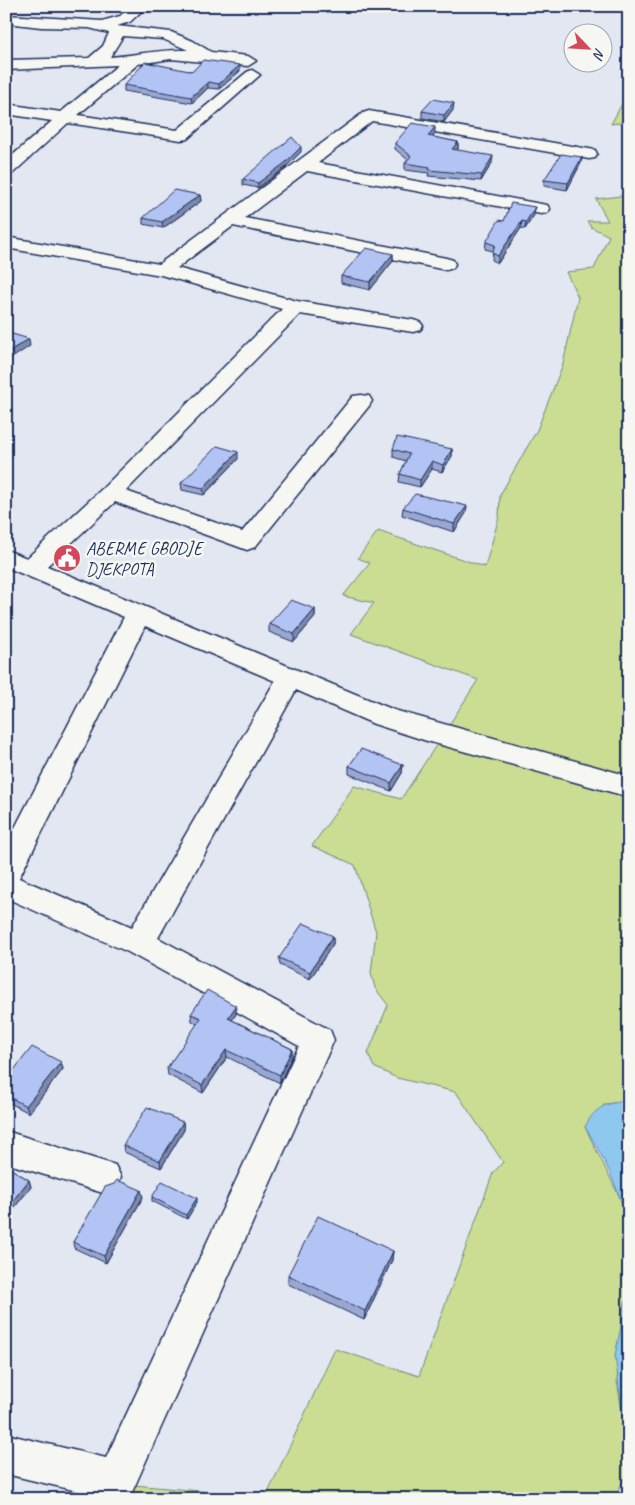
<svg xmlns="http://www.w3.org/2000/svg" width="635" height="1505" viewBox="0 0 635 1505" font-family="Caveat,sans-serif">
<rect width="100%" height="100%" fill="#e2e7f2"/>
<filter id="ink" filterUnits="userSpaceOnUse"><feTurbulence type="fractalNoise" baseFrequency=".02" numOctaves="2"/><feDisplacementMap in="SourceGraphic" scale="10" xChannelSelector="R" yChannelSelector="G"/><feConvolveMatrix kernelMatrix="1 2 1 2 8 2 1 2 1" color-interpolation-filters="sRGB"/></filter>
<g filter="url(#ink)">
<path fill="#cadd92" stroke="#728678" d="M 629,91 L 629,122 L 611,124 Z
M 629,195 L 629,779 L 447,728 L 478,680 L 351,634 L 374,603 L 343,596 L 370,563 L 358,558 L 378,531 L 485,567 L 499,517 L 500,495 L 537,430 L 563,364 L 578,297 L 566,272 L 594,269 L 609,236 L 591,227 L 587,221 L 608,221 L 596,199 Z
M 437,744 L 629,798 L 629,1101 L 605,1104 L 585,1127 L 624,1206 L 629,1233 L 629,1289 L 622,1313 L 617,1381 L 623,1418 L 629,1436 L 629,1469 L 614,1499 L 129,1499 L 134,1485 L 266,1497 L 335,1349 L 419,1376 L 493,1173 L 503,1162 L 456,1092 L 397,1078 L 374,1067 L 368,1053 L 388,1005 L 375,988 L 371,973 L 376,932 L 355,865 L 312,846 L 354,786 L 401,799 Z"/>
<path fill="#8ec8ee" stroke="#608bb4" d="M 629,1101 L 629,1233 C 623,1196 605,1159 585,1127 C 594,1107 608,1102 629,1101 Z
M 629,1289 L 629,1436 L 623,1418 L 615,1355 Z"/>
<g fill="none" stroke-linecap="round" stroke-linejoin="round">
<g stroke="#1b2f5e" stroke-width="3">
<path id="minor" d="M 131,6 L 147,6 L 130,22 L 117,26 L 171,32 L 193,41 L 211,52 L 248,56 L 256,61 L 248,66 L 171,59 L 138,64 L 78,115 L 177,130 L 247,72 L 252,70 L 260,75 L 187,139 L 181,140 L 68,123 L 12,174 L 6,175 L 6,161 L 52,121 L 6,114 L 6,104 L 61,112 L 118,65 L 6,70 L 6,60 L 89,58 L 103,46 L 109,33 L 89,28 L 41,27 L 6,23 L 6,15 L 102,21 L 120,16 ZM 123,36 L 163,39 L 188,50 C 161,49 136,55 110,57 Z
M 369,111 L 589,149 L 595,150 L 597,154 L 595,158 L 589,159 L 372,121 L 318,163 L 541,204 L 547,205 L 550,209 L 547,213 L 541,214 L 307,171 L 245,218 L 446,258 L 453,260 L 455,264 L 453,268 L 446,270 L 233,226 L 177,268 L 297,301 L 413,320 L 420,322 L 423,326 L 420,330 L 413,332 L 300,314 L 126,491 L 242,532 L 353,396 L 361,395 L 369,396 L 372,401 L 369,406 L 255,547 L 247,550 L 239,547 L 115,502 L 47,566 L 394,710 L 629,776 L 629,797 L 427,741 L 374,724 L 296,690 L 158,938 L 330,1030 L 334,1040 L 129,1499 L 88,1499 L 90,1494 L 6,1474 L 6,1434 L 106,1458 L 299,1046 L 128,952 L 6,898 L 6,845 L 124,617 L 6,567 L 6,550 L 27,558 L 103,488 L 282,309 L 161,275 L 6,248 L 6,237 L 159,264 L 363,113 ZM 145,626 L 275,681 L 132,927 L 19,878 Z
M 6,1131 L 115,1165 L 121,1177 L 115,1189 L 103,1193 L 6,1163 Z"/>
</g>
<use href="#minor" fill="#f6f6f2" fill-rule="evenodd"/>
</g>
<path fill="#9aa8d1" stroke="#1b2f5e" d="M 189,71 L 240,71 L 219,89 L 208,88 L 192,103 L 124,91 L 124,85 Z
M 453,110 L 444,122 L 422,118 L 422,111 Z
M 435,134 L 432,137 L 458,142 L 458,149 L 457,150 L 492,163 L 481,181 L 428,176 L 429,173 L 405,170 L 405,163 L 408,160 L 395,149 L 395,143 Z
M 301,152 L 285,168 L 258,188 L 243,185 L 243,179 Z
M 582,157 L 581,163 L 567,190 L 544,186 L 544,180 Z
M 200,195 L 201,201 L 163,228 L 143,224 L 143,218 Z
M 534,215 L 525,229 L 521,228 L 498,263 L 492,260 L 493,251 L 485,249 L 486,242 L 504,221 Z
M 393,254 L 393,261 L 370,290 L 341,283 L 341,276 Z
M 393,449 L 452,449 L 452,456 L 442,472 L 432,469 L 420,487 L 399,482 L 400,474 L 406,461 L 393,457 Z
M 238,459 L 204,495 L 182,490 L 181,483 Z
M 403,508 L 466,513 L 454,532 L 402,515 Z
M 315,609 L 315,617 L 294,642 L 269,632 L 269,624 Z
M 403,765 L 402,773 L 391,791 L 349,774 L 349,766 Z
M 333,936 L 333,944 L 310,979 L 280,965 L 279,958 Z
M 236,1006 L 236,1014 L 232,1020 L 292,1049 L 292,1056 L 280,1083 L 227,1057 L 203,1093 L 168,1075 L 167,1068 L 198,1024 L 192,1021 L 191,1014 Z
M 61,1062 L 63,1069 L 29,1113 L 6,1101 L 6,1080 Z
M 183,1122 L 184,1130 L 161,1168 L 124,1152 L 123,1145 Z
M 6,1166 L 29,1180 L 31,1187 L 10,1213 L 6,1211 Z
M 114,1184 L 143,1197 L 106,1263 L 74,1248 L 73,1242 Z
M 152,1197 L 197,1202 L 187,1219 L 152,1201 Z
M 393,1251 L 392,1260 L 364,1320 L 288,1284 L 288,1275 Z"/>
<path fill="#7d88aa" stroke="#1b2f5e" d="M 240,65 L 240,71 L 219,89 L 219,84 Z
M 208,82 L 208,88 L 192,103 L 191,97 Z
M 454,103 L 453,110 L 444,122 L 444,115 Z
M 435,127 L 435,134 L 428,143 L 428,136 Z
M 458,142 L 458,149 L 452,155 L 452,149 Z
M 301,147 L 301,152 L 285,168 L 258,188 L 258,183 Z
M 493,156 L 492,163 L 481,181 L 482,175 Z
M 582,157 L 581,163 L 567,190 L 568,183 Z
M 200,195 L 201,201 L 163,228 L 162,222 Z
M 535,207 L 534,215 L 525,229 L 526,222 Z
M 522,221 L 521,228 L 498,263 L 498,256 Z
M 393,254 L 393,261 L 370,290 L 370,282 Z
M 29,339 L 30,346 L 6,362 L 6,353 Z
M 452,449 L 452,456 L 442,472 L 443,465 Z
M 238,452 L 238,459 L 204,495 L 203,488 Z
M 432,461 L 432,469 L 420,487 L 420,480 Z
M 467,506 L 466,513 L 454,532 L 454,524 Z
M 315,609 L 315,617 L 294,642 L 294,634 Z
M 403,765 L 402,773 L 391,791 L 391,783 Z
M 333,936 L 333,944 L 310,979 L 310,972 Z
M 236,1006 L 236,1014 L 228,1026 L 228,1018 Z
M 292,1049 L 292,1056 L 280,1083 L 280,1075 Z
M 226,1050 L 227,1057 L 203,1093 L 202,1085 Z
M 61,1062 L 63,1069 L 29,1113 L 26,1106 Z
M 183,1122 L 184,1130 L 161,1168 L 160,1161 Z
M 29,1180 L 31,1187 L 10,1213 L 8,1207 Z
M 141,1190 L 143,1197 L 106,1263 L 104,1256 Z
M 197,1198 L 197,1202 L 187,1219 L 186,1215 Z
M 393,1251 L 392,1260 L 364,1320 L 365,1311 Z"/>
<path fill="#b3c3f3" stroke="#1b2f5e" d="M 203,60 L 240,65 L 219,84 L 208,82 L 191,97 L 124,85 L 145,62 L 189,71 L 194,70 Z
M 433,99 L 454,103 L 444,115 L 422,111 Z
M 412,123 L 435,127 L 428,136 L 458,142 L 452,149 L 493,156 L 482,175 L 429,170 L 430,167 L 405,163 L 411,156 L 395,143 Z
M 292,137 L 301,147 L 285,163 L 258,183 L 243,179 Z
M 561,154 L 582,157 L 568,183 L 544,180 Z
M 174,190 L 200,195 L 162,222 L 143,218 Z
M 511,203 L 535,207 L 526,222 L 522,221 L 498,256 L 492,253 L 495,245 L 486,242 L 499,220 L 504,221 Z
M 366,248 L 393,254 L 370,282 L 341,276 Z
M 6,332 L 29,339 L 6,353 Z
M 397,437 L 452,449 L 443,465 L 432,461 L 420,480 L 400,474 L 409,454 L 393,449 Z
M 217,446 L 238,452 L 203,488 L 181,483 Z
M 415,494 L 467,506 L 454,524 L 403,508 Z
M 291,600 L 315,609 L 294,634 L 269,624 Z
M 361,749 L 403,765 L 391,783 L 349,766 Z
M 303,923 L 333,936 L 310,972 L 279,958 Z
M 207,990 L 236,1006 L 228,1018 L 292,1049 L 280,1075 L 226,1050 L 202,1085 L 167,1068 L 201,1018 L 191,1014 Z
M 32,1047 L 61,1062 L 26,1106 L 6,1095 L 6,1080 Z
M 147,1107 L 183,1122 L 160,1161 L 123,1145 Z
M 6,1166 L 29,1180 L 8,1207 L 6,1206 Z
M 117,1180 L 141,1190 L 104,1256 L 73,1242 L 105,1187 L 114,1184 Z
M 162,1181 L 197,1198 L 186,1215 L 152,1197 Z
M 318,1216 L 393,1251 L 365,1311 L 288,1275 Z"/>
</g>
<defs>
<g id="civic-disc" transform="scale(1.4375)"><circle r="9.5" fill="#d1495b" stroke="#f6f6f2"/><path d="M-.6-6.5H3V-4.5H.6V-3L4-1V1h2V6H-6V1h2V-1L-.6-3ZM-1.2 2.5V6h2.4V2.5Z" fill="#fff"/></g>
</defs>
<g fill-rule="evenodd">
<use href="#civic-disc" x="67" y="558"/>
</g>
<g text-anchor="middle" dominant-baseline="central" stroke-width="5" stroke-linejoin="round" paint-order="stroke">
<g font-size="18" fill="#1b2f5e" stroke="#f6f6f2" text-anchor="start">
<text x="86" y="548">ABERME GBODJE<tspan x="86" dy="21">DJEKPOTA</tspan></text>
</g>
</g>
<rect width="635" height="1505" fill="none" stroke="#f6f6f2" stroke-width="25"/>
<rect x="12" y="12" width="610" height="1480" fill="none" stroke="#1b2f5e" stroke-width="2" filter="url(#ink)"/>
<g transform="translate(588 48) rotate(115)"><circle r="24" fill="#f6f6f2" stroke="#9ea6b7"/>
<path d="M0-4L9 19L0 12L-9 19Z" fill="#d1495b"/>
<text y="-8" font-size="14" font-weight="bold" text-anchor="middle" fill="#1b2f5e">N</text>
</g>
</svg>
